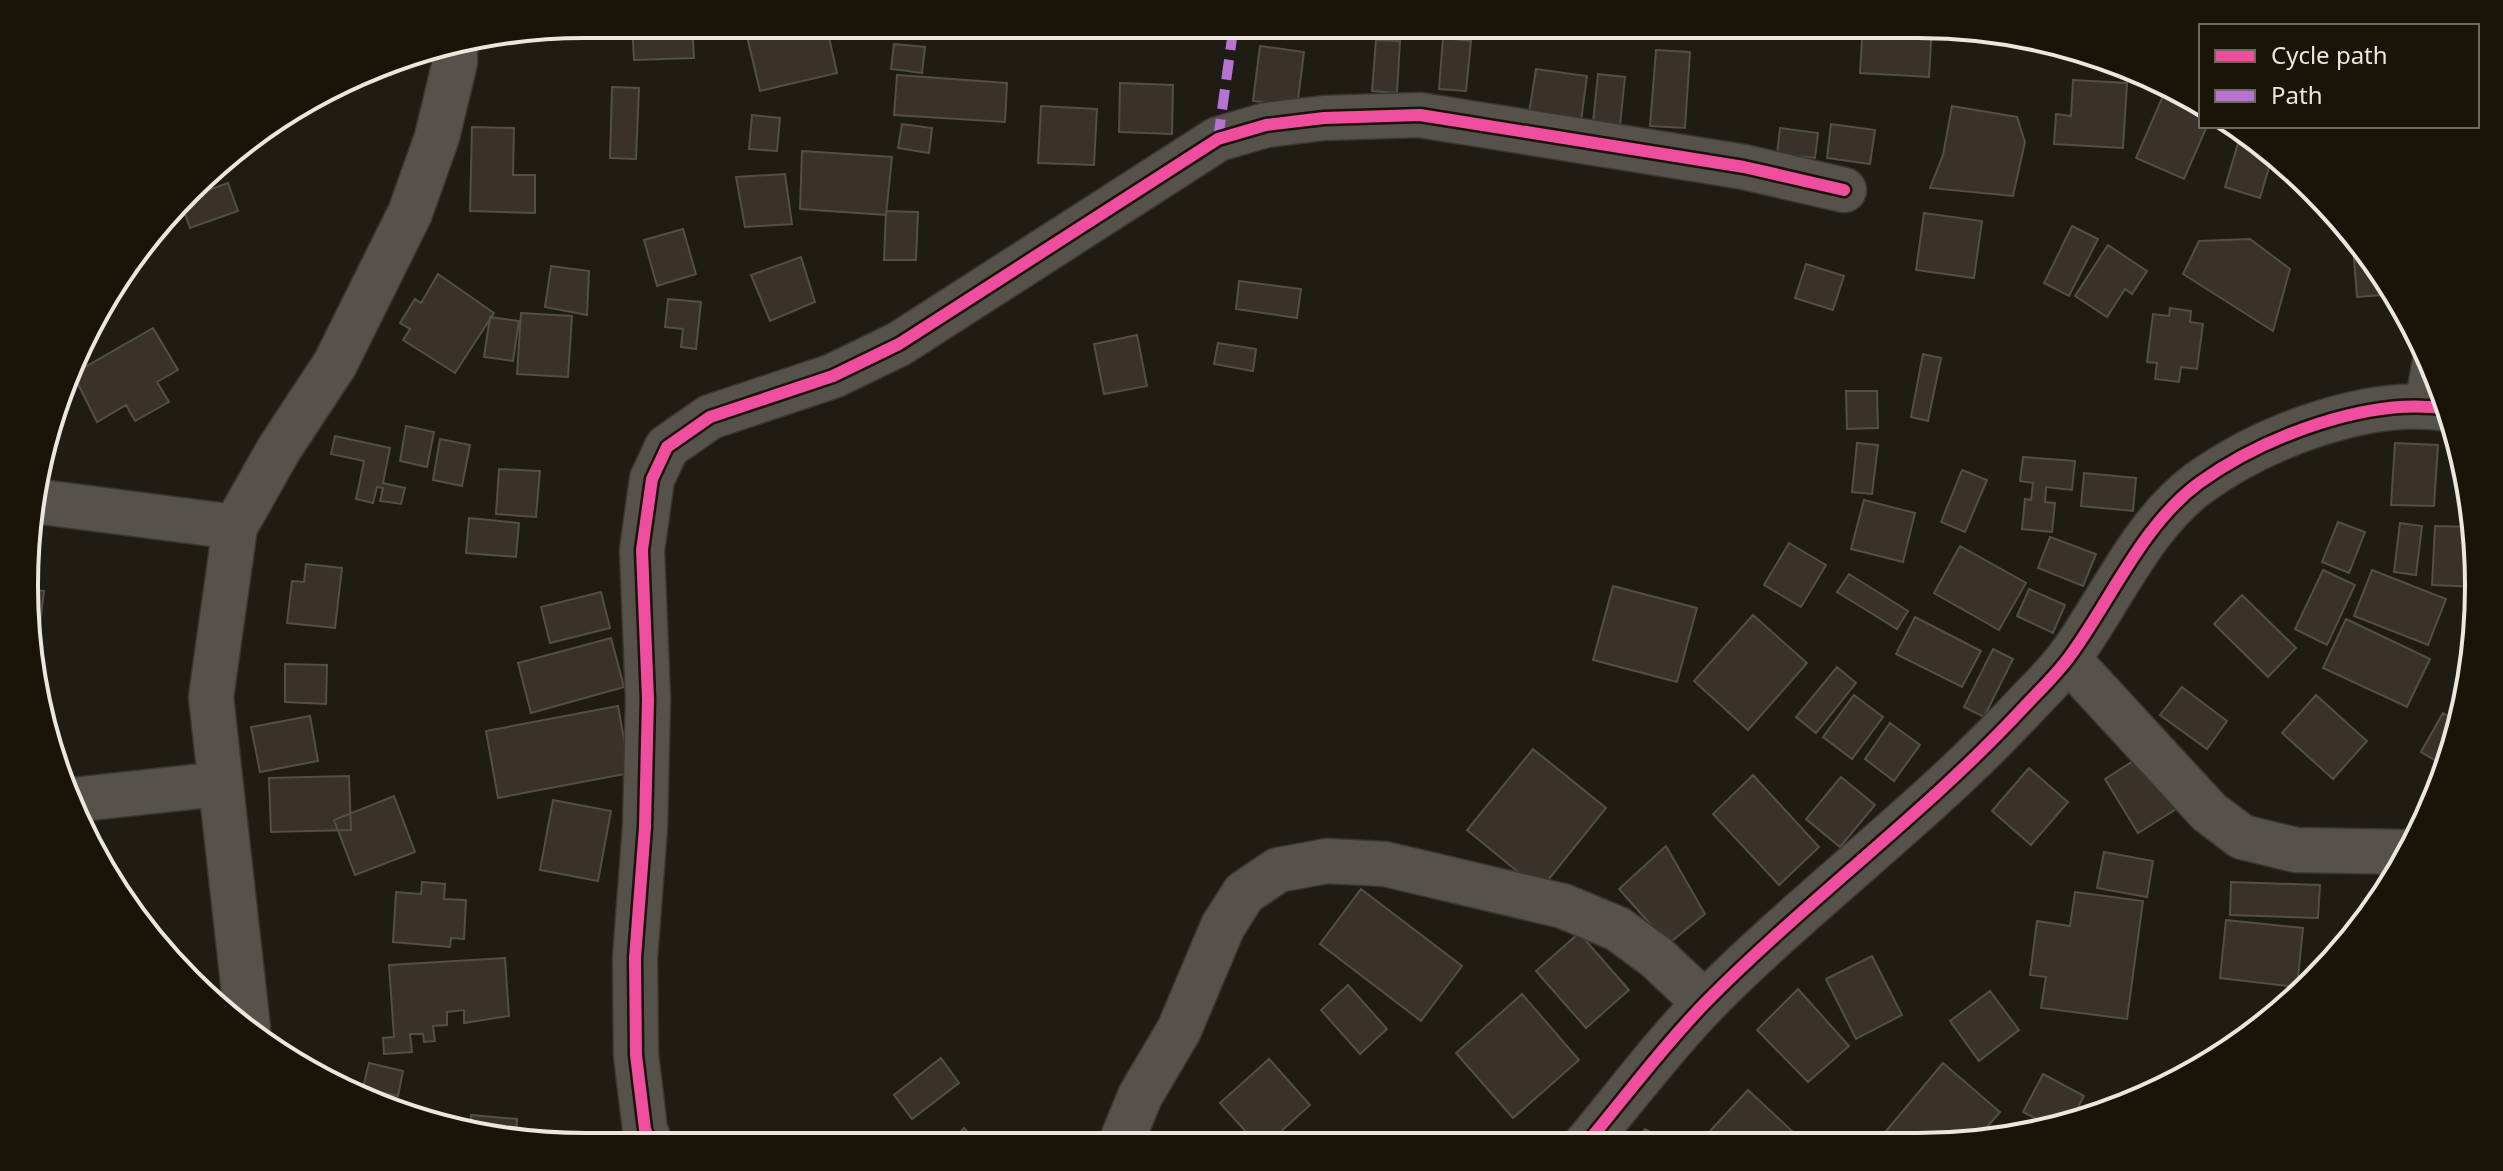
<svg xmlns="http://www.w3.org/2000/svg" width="2503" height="1171" viewBox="0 0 2503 1171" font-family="'Noto Sans',sans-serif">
<rect width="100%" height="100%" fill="#1f1c14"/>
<path fill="#3a322a" stroke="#534e48" stroke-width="2" d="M 632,24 L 692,24 L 694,58 L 634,60 Z
M 744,24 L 826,24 L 837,73 L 760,91 Z
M 1337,24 L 1360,24 L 1359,31 L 1337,30 Z
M 1362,24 L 1388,24 L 1388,31 L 1362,29 Z
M 1640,24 L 1664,24 L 1658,36 Z
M 1873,24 L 1932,25 L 1929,77 L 1860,73 L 1862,39 L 1872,39 Z
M 1443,38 L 1471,41 L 1466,91 L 1439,89 Z
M 1376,40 L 1400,41 L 1397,93 L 1372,91 Z
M 894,44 L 925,47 L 922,73 L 891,69 Z
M 1260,46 L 1304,52 L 1297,107 L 1253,101 Z
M 1656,50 L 1690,52 L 1685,128 L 1650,126 Z
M 2106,59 L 2133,67 L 2139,70 L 2105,64 Z
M 1536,69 L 1587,76 L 1581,121 L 1529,113 Z
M 1598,74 L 1625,77 L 1620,125 L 1593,122 Z
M 897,75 L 1007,83 L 1005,122 L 894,115 Z
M 2073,80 L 2127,83 L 2123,148 L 2054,144 L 2056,114 L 2071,116 Z
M 1120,83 L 1173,85 L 1172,134 L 1119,132 Z
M 612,87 L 639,88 L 636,159 L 610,158 Z
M 2166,89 L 2201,104 L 2201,126 L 2207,126 L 2184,179 L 2136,158 Z
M 1041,106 L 1097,109 L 1094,165 L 1038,163 Z
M 1952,106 L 2017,117 L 2025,142 L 2013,196 L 1930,188 L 1943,155 Z
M 752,115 L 780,118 L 777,151 L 749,149 Z
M 902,124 L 932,128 L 929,153 L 898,148 Z
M 1831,124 L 1875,130 L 1870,164 L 1827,158 Z
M 472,127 L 514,128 L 513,175 L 535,175 L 535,213 L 470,211 Z
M 1780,128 L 1818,133 L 1815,158 L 1777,154 Z
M 2239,140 L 2273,154 L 2260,198 L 2225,187 Z
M 802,151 L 892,157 L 886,215 L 800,209 Z
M 785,174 L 792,224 L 745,227 L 736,177 Z
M 228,183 L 238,211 L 190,228 L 180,200 Z
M 886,211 L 918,212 L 916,260 L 884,260 Z
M 1924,213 L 1982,221 L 1974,278 L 1916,270 Z
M 2072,226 L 2098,239 L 2069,296 L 2044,283 Z
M 683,229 L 696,274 L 657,286 L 644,240 Z
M 2352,234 L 2385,274 L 2395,294 L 2357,297 Z
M 2250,239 L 2290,269 L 2273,331 L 2183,274 L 2199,241 Z
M 2108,245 L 2147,271 L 2132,294 L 2125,289 L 2107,317 L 2075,296 Z
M 801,257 L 815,302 L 770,321 L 751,275 Z
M 1806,264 L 1844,276 L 1833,310 L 1795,298 Z
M 551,266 L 589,271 L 587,315 L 545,307 Z
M 438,274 L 494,313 L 455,373 L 403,340 L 410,329 L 400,323 L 415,299 L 421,303 Z
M 1239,281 L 1301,289 L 1297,318 L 1236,309 Z
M 668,299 L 701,302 L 696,349 L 681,347 L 683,329 L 665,327 Z
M 2170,308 L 2191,311 L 2190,322 L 2203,324 L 2197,369 L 2181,367 L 2179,382 L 2155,379 L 2157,363 L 2147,362 L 2153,314 L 2169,316 Z
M 521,313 L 572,316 L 568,377 L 517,374 Z
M 490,317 L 519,321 L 513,361 L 484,357 Z
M 153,328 L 178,370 L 157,382 L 169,402 L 135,421 L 126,405 L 97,422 L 73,374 Z
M 1137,335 L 1147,386 L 1104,394 L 1094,344 Z
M 1218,343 L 1256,349 L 1253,371 L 1214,364 Z
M 1923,354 L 1941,358 L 1928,421 L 1911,417 Z
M 1846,391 L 1877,391 L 1878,428 L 1847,429 Z
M 406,426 L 434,432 L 427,467 L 400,461 Z
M 335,436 L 390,448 L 383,483 L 405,488 L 401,504 L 380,501 L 383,488 L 377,487 L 373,503 L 356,499 L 364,461 L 331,454 Z
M 440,439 L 470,445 L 462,486 L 433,480 Z
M 1857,443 L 1878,445 L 1872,494 L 1852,492 Z
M 2395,443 L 2438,445 L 2434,506 L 2391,505 Z
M 2023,457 L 2075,461 L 2072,490 L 2046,487 L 2045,502 L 2055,503 L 2052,532 L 2022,529 L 2025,499 L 2031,500 L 2033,483 L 2020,481 Z
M 499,469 L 540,471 L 536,517 L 496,514 Z
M 1962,470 L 1987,480 L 1965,532 L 1941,522 Z
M 2084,473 L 2136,478 L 2133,511 L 2081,506 Z
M 2463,480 L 2469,481 L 2472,515 L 2460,514 Z
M 1864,500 L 1915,513 L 1903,562 L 1851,549 Z
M 469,518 L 519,523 L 516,557 L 466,553 Z
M 2338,522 L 2365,532 L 2349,573 L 2322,562 Z
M 2400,523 L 2422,526 L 2416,575 L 2394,572 Z
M 2435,526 L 2473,527 L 2479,587 L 2432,585 Z
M 2050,537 L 2096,554 L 2083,586 L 2038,568 Z
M 1789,543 L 1826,565 L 1801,607 L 1764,585 Z
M 1960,546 L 2026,583 L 1999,630 L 1934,593 Z
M 306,564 L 342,568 L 335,628 L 287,623 L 292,581 L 304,582 Z
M 2323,570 L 2355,585 L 2327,645 L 2295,629 Z
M 2372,570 L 2446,599 L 2428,645 L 2354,616 Z
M 1849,574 L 1908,611 L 1897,629 L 1837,592 Z
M 1613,586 L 1697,608 L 1677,682 L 1593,660 Z
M 2029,589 L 2065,605 L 2053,633 L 2017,616 Z
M 31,590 L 44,591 L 38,642 L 29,641 Z
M 601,592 L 610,628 L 550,643 L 541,607 Z
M 2242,595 L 2296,648 L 2268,677 L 2214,624 Z
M 1753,615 L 1807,663 L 1748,730 L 1694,681 Z
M 1915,617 L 1981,651 L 1962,687 L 1896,654 Z
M 2346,619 L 2430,659 L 2407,707 L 2323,668 Z
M 611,638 L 624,687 L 531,713 L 518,663 Z
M 1993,649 L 2013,659 L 1984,717 L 1964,707 Z
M 285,664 L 327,665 L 326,704 L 285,702 Z
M 1837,667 L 1856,683 L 1816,733 L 1796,717 Z
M 2182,687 L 2227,721 L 2207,749 L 2160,715 Z
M 1854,695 L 1883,717 L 1852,759 L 1823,737 Z
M 2316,695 L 2367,741 L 2333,779 L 2282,733 Z
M 618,706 L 630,773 L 498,798 L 486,731 Z
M 2443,713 L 2460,723 L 2446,767 L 2421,752 Z
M 310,716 L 318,761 L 260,772 L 251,727 Z
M 1890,723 L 1920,745 L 1894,781 L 1865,759 Z
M 1533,749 L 1606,808 L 1540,890 L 1467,830 Z
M 2147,752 L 2181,806 L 2138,833 L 2105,779 Z
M 2029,768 L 2068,802 L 2031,845 L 1992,811 Z
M 1753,775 L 1819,847 L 1779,885 L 1713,814 Z
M 349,776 L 351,830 L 271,832 L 269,778 Z
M 1841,777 L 1875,805 L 1840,847 L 1806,819 Z
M 394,796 L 415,852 L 355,875 L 334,820 Z
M 553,800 L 611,811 L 598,881 L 540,870 Z
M 1666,846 L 1705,914 L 1668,944 L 1619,889 Z
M 2104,852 L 2153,861 L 2147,897 L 2097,888 Z
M 422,882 L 445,884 L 444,899 L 466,900 L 464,939 L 451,938 L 450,947 L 393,942 L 396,892 L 421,894 Z
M 2231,882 L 2320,885 L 2318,918 L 2230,915 Z
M 1361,889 L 1462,966 L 1421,1021 L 1320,944 Z
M 2075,892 L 2143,901 L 2127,1019 L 2041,1008 L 2046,977 L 2030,975 L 2037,921 L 2070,926 Z
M 2226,920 L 2303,928 L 2297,987 L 2220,978 Z
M 1579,933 L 1629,990 L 1586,1028 L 1536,971 Z
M 1872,956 L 1902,1015 L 1856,1039 L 1826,979 Z
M 505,958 L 509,1016 L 464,1023 L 464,1010 L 447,1012 L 447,1025 L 433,1026 L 435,1041 L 424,1042 L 423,1034 L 410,1034 L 412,1052 L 384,1054 L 383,1038 L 394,1037 L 389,965 Z
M 1348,985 L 1387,1029 L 1360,1054 L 1321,1010 Z
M 1798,989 L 1849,1046 L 1808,1082 L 1757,1030 Z
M 1990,991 L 2019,1030 L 1979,1061 L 1950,1021 Z
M 1522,994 L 1579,1060 L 1513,1118 L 1456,1053 Z
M 941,1058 L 959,1083 L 912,1119 L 894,1095 Z
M 1269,1059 L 1310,1105 L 1266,1145 L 1258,1145 L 1220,1103 Z
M 369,1063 L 403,1071 L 398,1096 L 363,1088 Z
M 1943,1063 L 2000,1112 L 1974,1142 L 1876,1143 Z
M 2043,1074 L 2084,1096 L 2071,1121 L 2050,1126 L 2023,1112 Z
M 1748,1090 L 1792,1131 L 1782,1143 L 1699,1143 Z
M 471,1115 L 517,1119 L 516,1140 L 470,1134 Z
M 964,1128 L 977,1142 L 974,1146 L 926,1146 L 938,1134 L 948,1145 Z
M 1645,1129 L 1669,1143 L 1636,1143 Z"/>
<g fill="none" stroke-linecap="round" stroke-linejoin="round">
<g stroke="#393732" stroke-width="47">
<path id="street" d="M 2427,406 L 2434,366
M 34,501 L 235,527
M 2068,659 L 2209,812 L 2242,837 L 2296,850 L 2407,852
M 72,800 L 220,784
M 248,1028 L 211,697 L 235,527 L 279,449 L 335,364 L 410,213 L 437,137 L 455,62 L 455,46
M 1586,1144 C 1626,1096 1664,1045 1707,1001 C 1809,898 1927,812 2025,706 C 2040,690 2057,674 2070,656 C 2111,600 2142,525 2199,483 C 2263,437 2369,396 2448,409
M 1120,1145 L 1140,1096 L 1179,1030 L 1223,926 L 1244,893 L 1278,870 L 1327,861 L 1385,864 L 1563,906 L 1618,929 L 1656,957 L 1705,1003
M 651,1147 L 645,1129 L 636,1055 L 635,958 L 645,827 L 648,699 L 642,550 L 652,479 L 667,447 L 710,417 L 833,376 L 899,344 L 1218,139 L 1266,125 L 1324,118 L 1420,115 L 1744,167 L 1844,190"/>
</g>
<use href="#street" stroke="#55524c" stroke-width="44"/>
<path stroke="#b673d3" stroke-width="10" stroke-dasharray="20 10" stroke-linecap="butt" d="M 1218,139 L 1234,24"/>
<g stroke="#1a1307" stroke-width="17">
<path id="cycleway" d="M 1586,1144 C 1626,1096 1664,1045 1707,1001 C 1809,898 1927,812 2025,706 C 2040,690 2057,674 2070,656 C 2111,600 2142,525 2199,483 C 2263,437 2369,396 2448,409
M 651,1147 L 645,1129 L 636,1055 L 635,958 L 645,827 L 648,699 L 642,550 L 652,479 L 667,447 L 710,417 L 833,376 L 899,344 L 1218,139 L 1266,125 L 1324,118 L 1420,115 L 1744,167 L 1844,190"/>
</g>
<use href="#cycleway" stroke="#ef4d9e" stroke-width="12"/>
</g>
<path d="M0 0H2503V1171H0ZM585 38H1918A547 547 0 0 1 2465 585V586A547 547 0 0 1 1918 1133H585A547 547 0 0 1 38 586V585A547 547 0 0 1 585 38Z" fill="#1a1307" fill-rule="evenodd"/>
<path fill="none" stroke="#ebe7de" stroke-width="4" d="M585 38H1918A547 547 0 0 1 2465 585V586A547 547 0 0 1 1918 1133H585A547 547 0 0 1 38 586V585A547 547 0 0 1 585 38Z"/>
<rect x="2199" y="24" width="280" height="104" fill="#1a1307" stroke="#6e685d" stroke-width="2"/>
<rect x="2215" y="50" width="40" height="12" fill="#ef4d9e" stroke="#6e685d" stroke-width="2"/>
<text x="2271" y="64" font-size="24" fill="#ebe7de">Cycle path</text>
<rect x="2215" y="90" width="40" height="12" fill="#b673d3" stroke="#6e685d" stroke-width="2"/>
<text x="2271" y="104" font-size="24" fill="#ebe7de">Path</text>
</svg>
